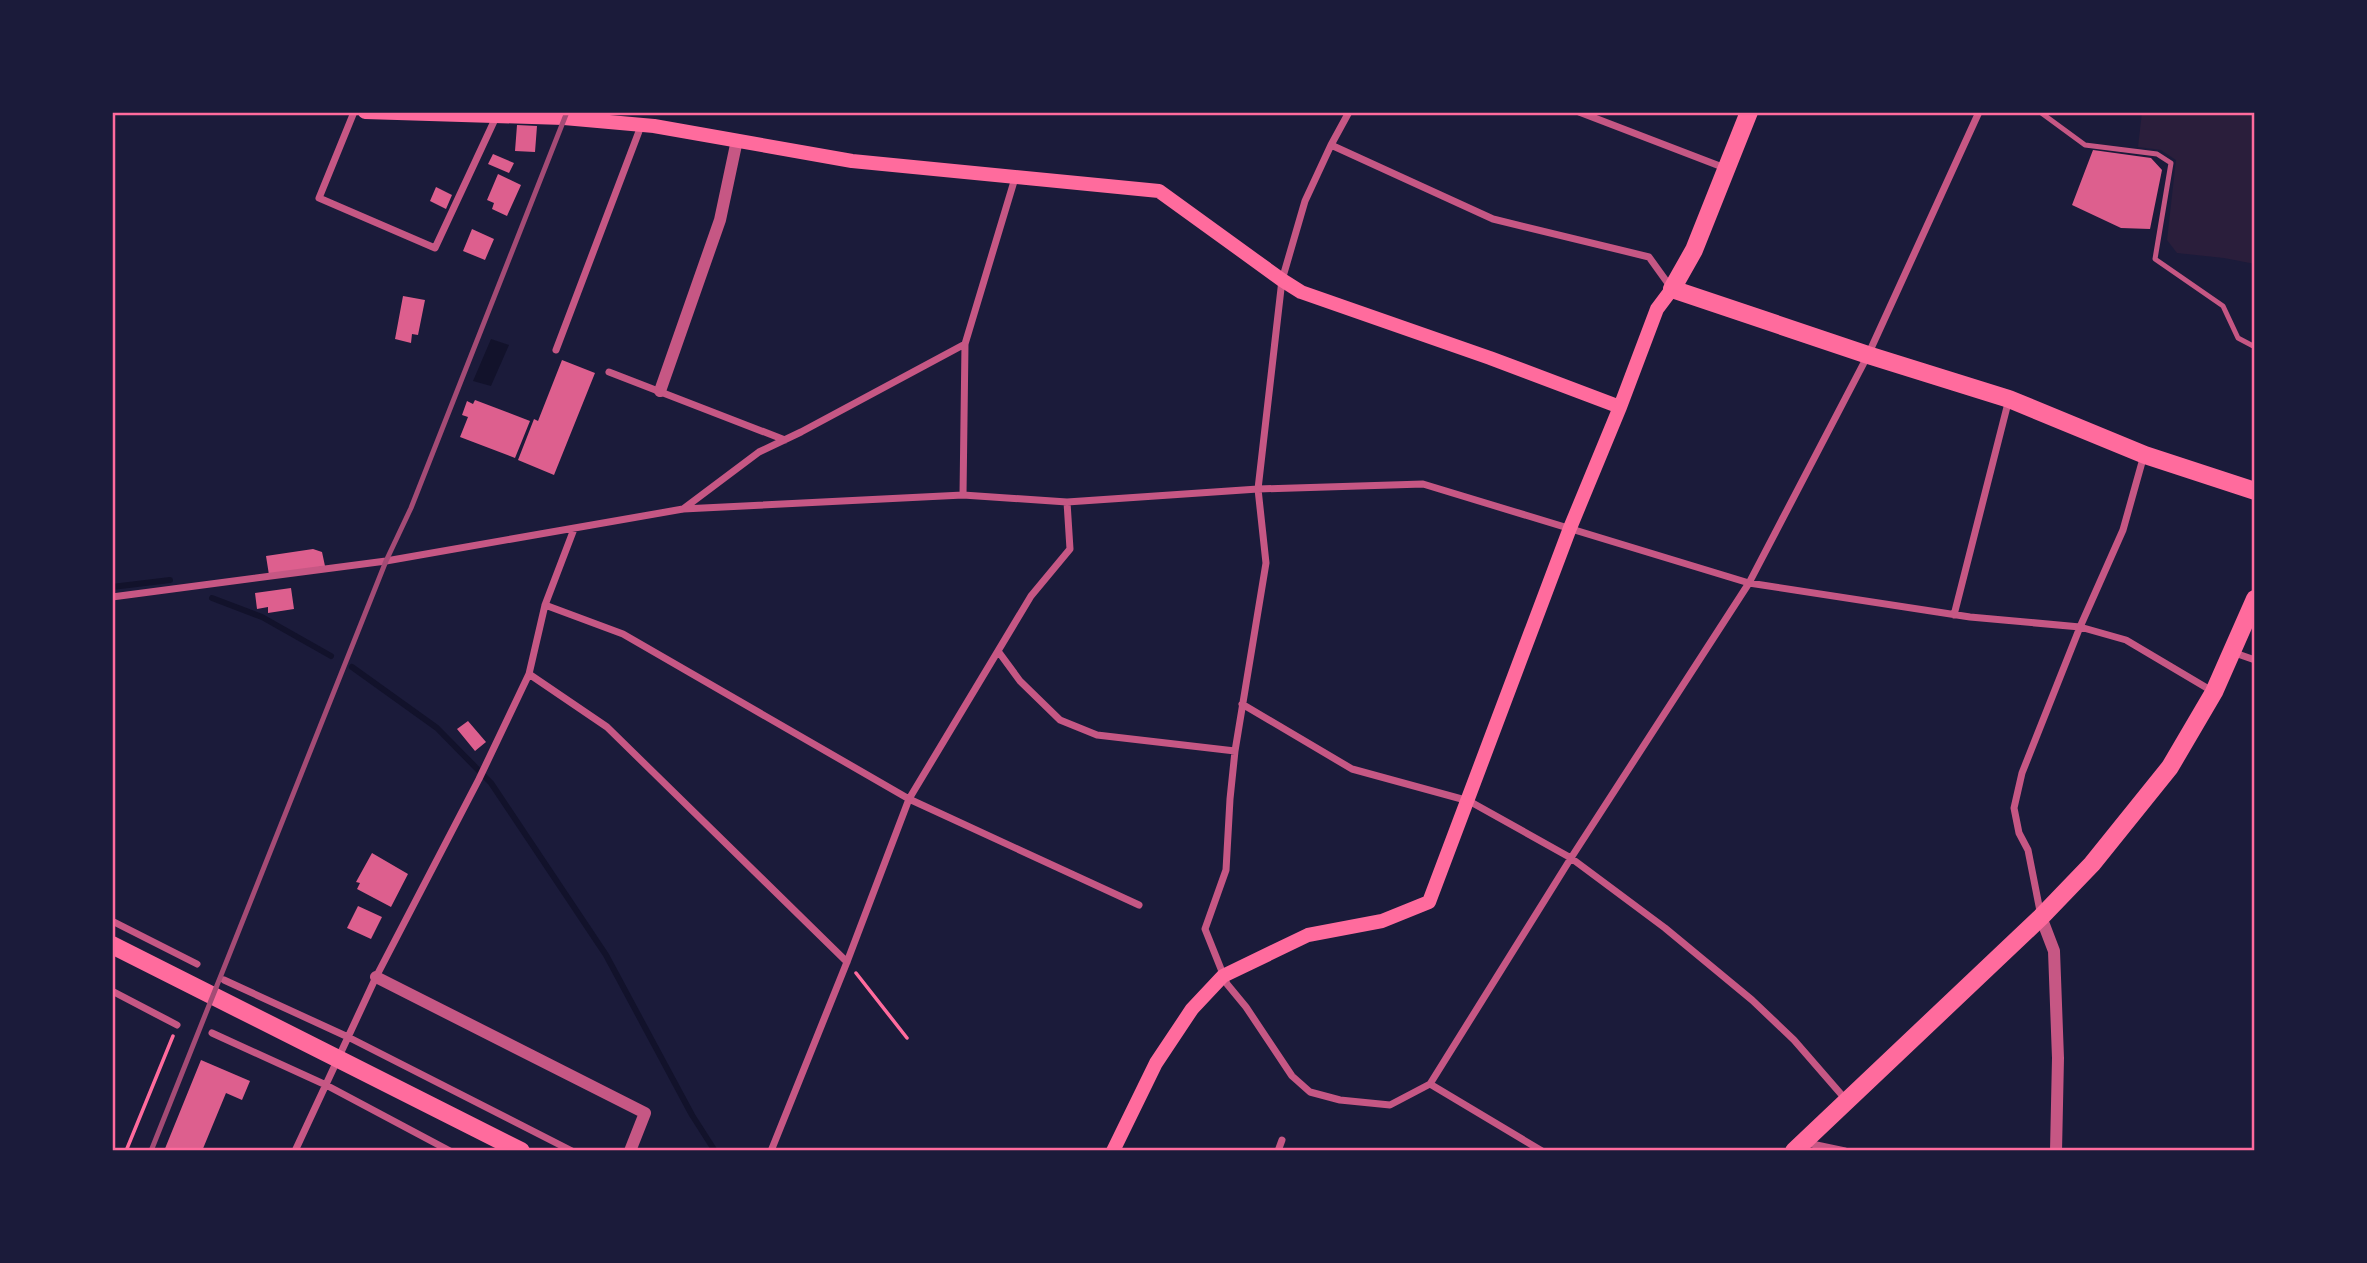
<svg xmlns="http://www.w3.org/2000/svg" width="2367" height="1263" viewBox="0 0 2367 1263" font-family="'Roboto Condensed',sans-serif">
<rect width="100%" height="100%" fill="#1b1b3a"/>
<path fill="#2a1e3b" d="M 2142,112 L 2255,112 L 2255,264 L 2224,258 L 2177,253 L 2167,240 L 2176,160 L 2161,150 L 2138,147 Z"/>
<path fill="#12122b" d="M 491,339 L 509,345 L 491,386 L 473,381 Z"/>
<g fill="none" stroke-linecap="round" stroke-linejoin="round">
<path stroke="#12122b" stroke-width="6" d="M 112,587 L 170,580
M 212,598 L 262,617 L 331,656
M 352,667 L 437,728 L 491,783 L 606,955 L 692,1115 L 715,1151"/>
</g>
<path fill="#dd5f8e" d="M 517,125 L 537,126 L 535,152 L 515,151 Z
M 2093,150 L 2151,158 L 2162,170 L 2150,229 L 2121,228 L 2072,205 Z
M 493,154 L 514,163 L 509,173 L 488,164 Z
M 498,174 L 521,185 L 507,216 L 492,209 L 494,203 L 487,200 Z
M 436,187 L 452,195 L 446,209 L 430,201 Z
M 472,229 L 494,239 L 485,260 L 463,251 Z
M 403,296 L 425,300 L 418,335 L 412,334 L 411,343 L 395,339 Z
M 562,360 L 595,373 L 554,475 L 518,460 L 534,419 L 538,421 Z
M 475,400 L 530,421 L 515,458 L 460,437 L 468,417 L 462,415 L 467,401 L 473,404 Z
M 313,549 L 322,552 L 325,566 L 269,575 L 266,556 Z
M 291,588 L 294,609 L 268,613 L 268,607 L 257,609 L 255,593 Z
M 468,721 L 486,742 L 475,751 L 457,729 Z
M 372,853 L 408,874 L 391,907 L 357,889 L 360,883 L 356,882 Z
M 358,906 L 382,917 L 371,939 L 347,928 Z
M 201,1060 L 250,1081 L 242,1100 L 226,1093 L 202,1151 L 164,1151 Z"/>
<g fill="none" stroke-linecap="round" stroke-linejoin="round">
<path stroke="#ff6b9d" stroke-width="3.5" d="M 856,973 L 907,1038
M 126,1151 L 173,1036"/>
<path stroke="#c65784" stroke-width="5" d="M 2040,112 L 2085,145 L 2157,154 L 2171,163 L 2155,259 L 2223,306 L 2238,338 L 2255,347"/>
<path stroke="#c65784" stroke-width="7" d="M 354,112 L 319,198 L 435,248 L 496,117
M 1349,112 L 1331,145 L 1305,201 L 1282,280 L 1258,489 L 1266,563 L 1235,751 L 1230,799 L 1226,870 L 1205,929 L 1227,984 L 1246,1007 L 1292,1076 L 1310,1092 L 1340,1100 L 1390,1105 L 1430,1084 L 1571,858 L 1749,583 L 1868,355 L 1979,112
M 1579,112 L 1725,168
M 1331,145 L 1493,219 L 1649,257 L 1672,289
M 556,350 L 641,126
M 609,372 L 785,440
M 963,495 L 965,344 L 1015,178
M 683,509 L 759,452 L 801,432 L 965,344
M 112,597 L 386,561 L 683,509 L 963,495 L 1067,502 L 1258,489 L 1423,484 L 1749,583 L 1970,617 L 2080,627 L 2126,640 L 2212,691
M 545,605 L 623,634 L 909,799 L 1139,905
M 1954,615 L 2009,399
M 998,651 L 1020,681 L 1060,720 L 1097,735 L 1235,751
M 2232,652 L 2255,660
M 529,674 L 607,727 L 847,962
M 1242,704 L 1352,769 L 1469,801 L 1571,858 L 1665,928 L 1752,1000 L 1794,1040 L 1847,1101
M 2041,916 L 2028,850 L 2019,833 L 2014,808 L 2022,773 L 2080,627 L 2123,530 L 2144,455
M 112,921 L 197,964
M 224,980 L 348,1037 L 572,1151
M 112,991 L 177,1025
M 212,1033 L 326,1085 L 450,1151
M 1430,1084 L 1542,1151
M 1807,1143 L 1845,1151
M 295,1151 L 376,977 L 479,779 L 529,674 L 545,605 L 574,529
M 771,1151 L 847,962 L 909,799 L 1031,596 L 1070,549 L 1067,502
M 1278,1151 L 1282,1140"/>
<path stroke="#c65784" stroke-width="12" d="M 660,391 L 720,220 L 737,140
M 2041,917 L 2054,951 L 2058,1058 L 2056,1151
M 376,977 L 645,1113 L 630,1151"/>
<path stroke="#ff6b9d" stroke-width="14" d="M 365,112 L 564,118 L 654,126 L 852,161 L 1159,191 L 1282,280 L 1301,292 L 1490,358 L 1620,407
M 1113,1151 L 1156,1063 L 1192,1009 L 1223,976 L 1308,935 L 1382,921 L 1429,902 L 1570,528 L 1620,407 L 1657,309 L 1672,289"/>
<path stroke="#ff6b9d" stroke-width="18" d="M 1749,112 L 1694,250 L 1672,289 L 1868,355 L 2009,399 L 2145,455 L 2255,491
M 1794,1151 L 2041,917 L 2092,864 L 2170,767 L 2214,692 L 2255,599"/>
<path stroke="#ff6b9d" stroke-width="18" d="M 112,945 L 521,1151"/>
<path stroke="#a44b75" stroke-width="5" d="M 151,1151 L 386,561 L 411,508 L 567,112"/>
</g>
<rect width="2367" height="1263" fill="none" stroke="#1b1b3a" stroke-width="228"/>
<rect x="114" y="114" width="2139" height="1035" fill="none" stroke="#ff6b9d" stroke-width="2.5"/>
</svg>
